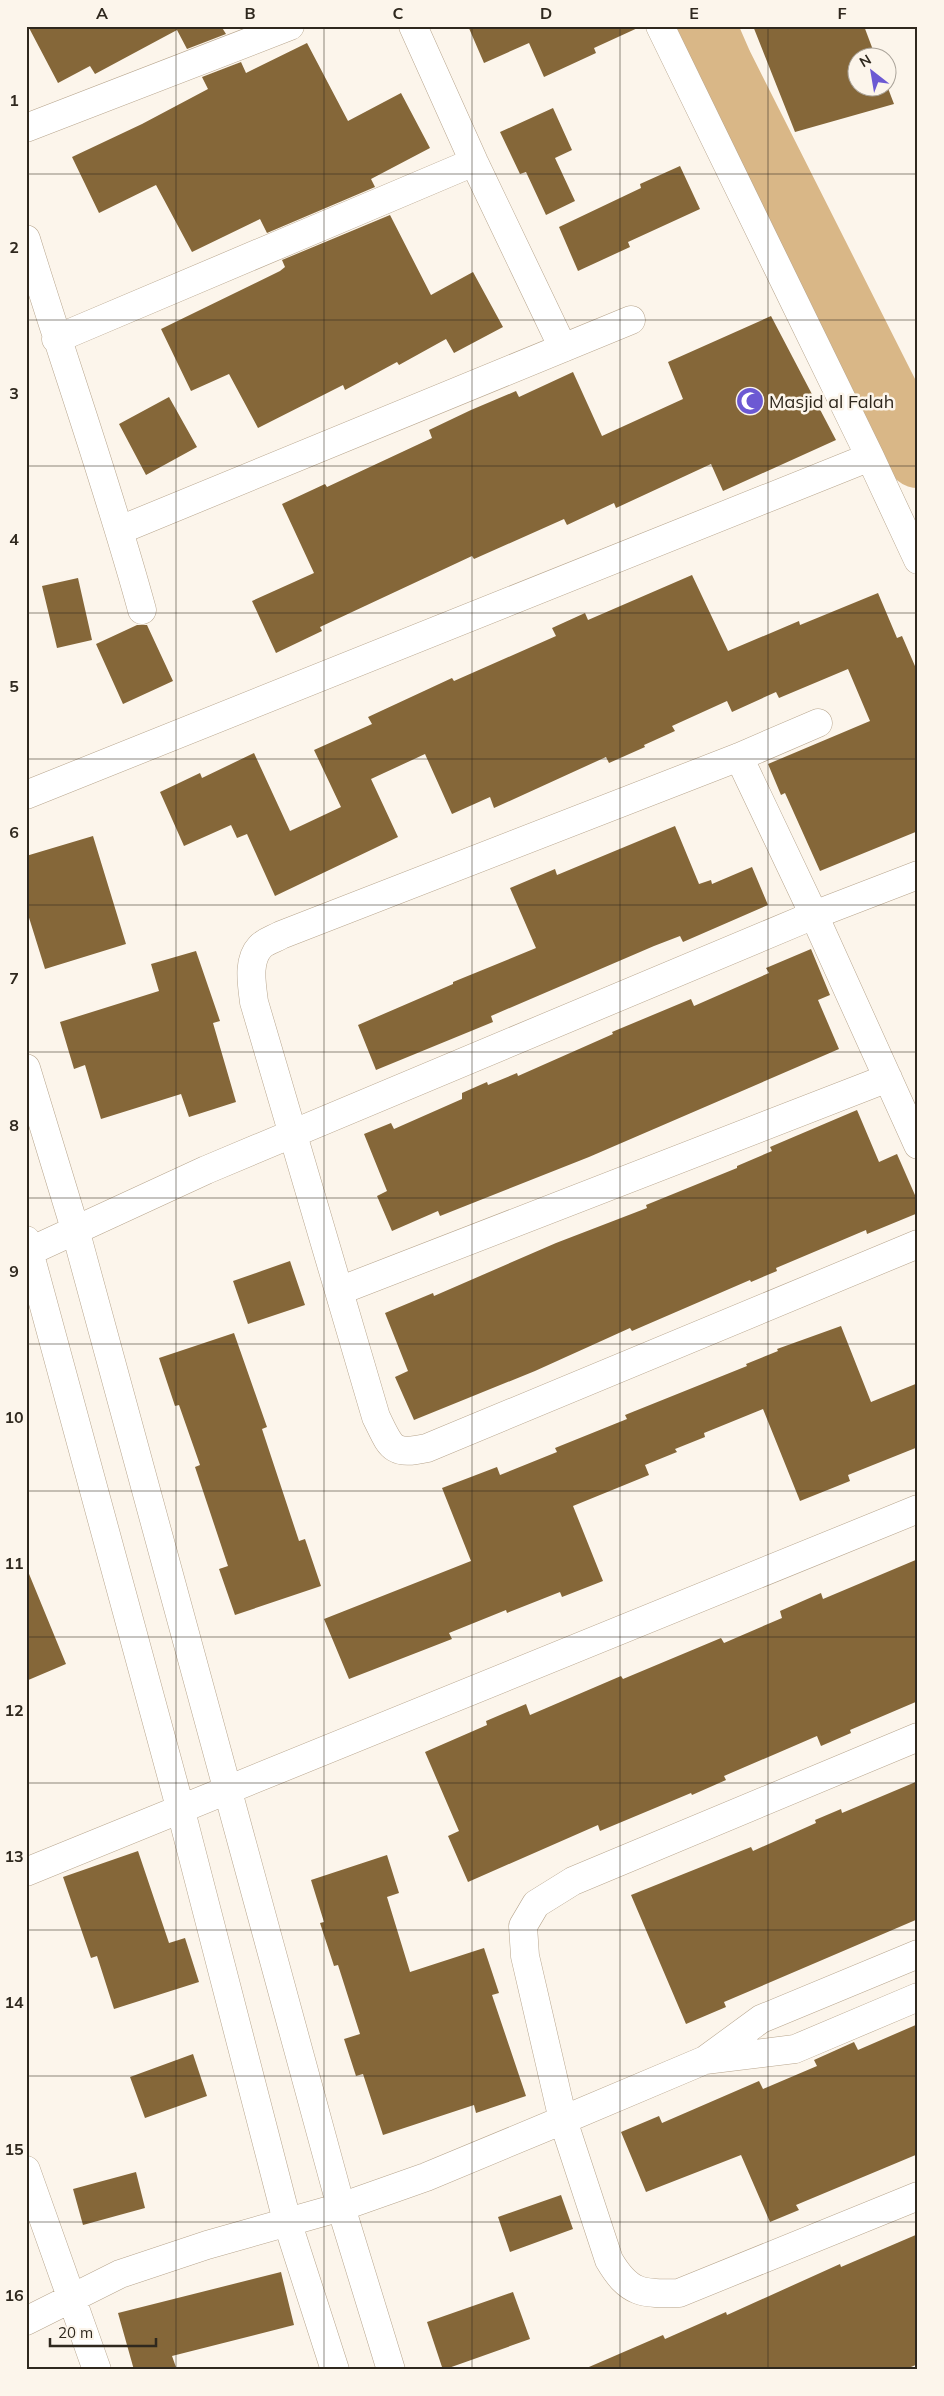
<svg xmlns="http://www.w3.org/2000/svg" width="944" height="2396" viewBox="0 0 944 2396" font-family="Mulish,sans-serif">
<rect width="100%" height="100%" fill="#fcf5eb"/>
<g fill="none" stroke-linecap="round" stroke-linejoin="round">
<path stroke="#d9b787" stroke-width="64" d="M 704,26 L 721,65 L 918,456"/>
</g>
<path fill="#856739" d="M 28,26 L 221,26 L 226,34 L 187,49 L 177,30 L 95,74 L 90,66 L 58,83 Z
M 468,26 L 642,26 L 594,48 L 596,53 L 544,77 L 529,43 L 484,63 Z
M 753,26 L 864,26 L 876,58 L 856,58 L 856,88 L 886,88 L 886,83 L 894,104 L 795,132 Z
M 307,43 L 348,121 L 401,93 L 430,148 L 371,179 L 375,187 L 267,233 L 260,219 L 192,252 L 156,185 L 99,213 L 72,157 L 142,124 L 208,89 L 202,77 L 241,62 L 246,73 Z
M 553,108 L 572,150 L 555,158 L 575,201 L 546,215 L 526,172 L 520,174 L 500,132 Z
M 680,166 L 700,209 L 628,242 L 630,247 L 578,271 L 559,227 L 641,188 L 640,184 Z
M 390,215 L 431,295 L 473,272 L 503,327 L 454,353 L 446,339 L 399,365 L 397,362 L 345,390 L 343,385 L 258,428 L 229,374 L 191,391 L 161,329 L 280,271 L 285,267 L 282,260 Z
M 771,316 L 836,440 L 723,491 L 711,464 L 616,508 L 614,503 L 567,525 L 564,519 L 474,559 L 472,556 L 320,627 L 322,631 L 276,653 L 252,601 L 314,573 L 282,504 L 325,484 L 327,487 L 432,438 L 429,430 L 471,410 L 516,391 L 519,397 L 573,372 L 602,436 L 683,399 L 668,362 Z
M 169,397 L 197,447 L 146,475 L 119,424 Z
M 692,575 L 728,651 L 799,621 L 800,625 L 878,593 L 897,638 L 902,636 L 918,673 L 918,831 L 820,871 L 785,793 L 781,795 L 768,764 L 870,721 L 848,669 L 779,698 L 776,692 L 732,712 L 727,701 L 672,726 L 675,731 L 644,745 L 645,747 L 609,763 L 606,757 L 494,808 L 490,797 L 452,814 L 425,754 L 371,779 L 398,837 L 275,896 L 247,834 L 237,838 L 231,825 L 184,846 L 160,792 L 200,773 L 202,778 L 254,753 L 290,831 L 341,807 L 314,750 L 372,724 L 368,717 L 452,678 L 454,681 L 556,636 L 552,628 L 585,613 L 588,620 Z
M 78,578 L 92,640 L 57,648 L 42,586 Z
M 137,625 L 147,625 L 173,681 L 123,704 L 96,644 Z
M 675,826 L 699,884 L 711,880 L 712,884 L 752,867 L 768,905 L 683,942 L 680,936 L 654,946 L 491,1016 L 493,1022 L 376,1070 L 358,1025 L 453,984 L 453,982 L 536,948 L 510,888 L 555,869 L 557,875 Z
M 93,836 L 126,944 L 45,969 L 26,908 L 26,856 Z
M 811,949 L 830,995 L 818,1000 L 839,1049 L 589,1157 L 440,1216 L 438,1211 L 392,1231 L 377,1196 L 387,1191 L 364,1134 L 391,1123 L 394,1129 L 462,1099 L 462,1093 L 487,1082 L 488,1085 L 517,1073 L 518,1076 L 613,1034 L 612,1032 L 691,999 L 694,1006 L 769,973 L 766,968 Z
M 196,951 L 220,1021 L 213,1023 L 236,1102 L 189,1117 L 181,1094 L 101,1119 L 85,1065 L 74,1069 L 60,1022 L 159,991 L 151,964 Z
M 857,1110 L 879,1162 L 897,1154 L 918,1202 L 918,1213 L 867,1234 L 866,1230 L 776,1268 L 777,1271 L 751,1282 L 750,1280 L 632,1331 L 630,1328 L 535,1371 L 414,1420 L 395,1377 L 408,1371 L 385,1313 L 433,1293 L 434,1296 L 556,1243 L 647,1208 L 646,1205 L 737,1168 L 737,1166 L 772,1151 L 770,1147 Z
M 290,1261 L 305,1305 L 248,1324 L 233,1281 Z
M 841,1326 L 871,1402 L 918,1383 L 918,1447 L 848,1475 L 850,1481 L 800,1501 L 763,1409 L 704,1433 L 705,1437 L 675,1449 L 677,1452 L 645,1465 L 649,1475 L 573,1506 L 603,1581 L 562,1597 L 560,1592 L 507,1613 L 506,1610 L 449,1633 L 452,1639 L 349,1679 L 324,1619 L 471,1561 L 442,1488 L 497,1467 L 500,1475 L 557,1452 L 555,1448 L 627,1419 L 625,1415 L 747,1366 L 746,1364 L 778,1351 L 777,1349 Z
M 234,1333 L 267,1427 L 262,1429 L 299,1541 L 305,1539 L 321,1586 L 235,1615 L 219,1569 L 228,1566 L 195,1467 L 200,1465 L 179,1405 L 175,1406 L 159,1358 Z
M 918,1559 L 918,1701 L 850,1730 L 851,1733 L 821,1746 L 817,1736 L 724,1776 L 726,1780 L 692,1795 L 691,1793 L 600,1831 L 598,1825 L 468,1882 L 448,1836 L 459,1831 L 425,1752 L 487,1725 L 486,1721 L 526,1704 L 530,1715 L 621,1676 L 623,1679 L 721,1638 L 724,1643 L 782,1618 L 780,1611 L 821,1593 L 823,1599 Z
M 27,1569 L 66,1664 L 26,1681 L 26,1570 Z
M 918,1781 L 918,1919 L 724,2002 L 726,2007 L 686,2024 L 631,1895 L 751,1847 L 753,1851 L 816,1823 L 815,1820 L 841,1809 L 842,1813 Z
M 138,1851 L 169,1943 L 185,1938 L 199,1982 L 114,2009 L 97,1956 L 91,1958 L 63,1877 Z
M 387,1855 L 399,1893 L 387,1897 L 410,1972 L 484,1948 L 499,1993 L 492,1995 L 526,2096 L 476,2113 L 474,2105 L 383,2135 L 363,2074 L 356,2076 L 344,2039 L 360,2034 L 338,1965 L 334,1966 L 320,1923 L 324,1922 L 311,1880 Z
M 918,2024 L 918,2154 L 796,2205 L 799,2210 L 770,2222 L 741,2155 L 646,2192 L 621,2132 L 659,2116 L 662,2123 L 759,2081 L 763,2089 L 817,2066 L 814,2060 L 854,2042 L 858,2050 Z
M 193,2054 L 207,2096 L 145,2118 L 130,2077 Z
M 136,2172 L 145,2208 L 83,2225 L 73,2189 Z
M 561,2195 L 573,2229 L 510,2252 L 498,2217 Z
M 918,2234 L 918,2364 L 904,2370 L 582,2370 L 663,2335 L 665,2339 L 726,2312 L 727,2315 L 840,2264 L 841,2267 Z
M 281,2272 L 294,2325 L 172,2356 L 177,2370 L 134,2370 L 118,2313 Z
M 513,2292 L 530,2339 L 443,2370 L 427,2322 Z"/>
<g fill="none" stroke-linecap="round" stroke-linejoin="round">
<g stroke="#b7a58d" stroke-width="29">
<path id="minor" d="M 413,26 L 474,162 L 563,348
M 660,26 L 870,457 L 918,560
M 26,128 L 290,26
M 26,239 C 64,363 108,485 142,610
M 56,339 L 474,162
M 120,530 L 631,320
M 818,723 L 739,757 L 281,935 C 274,939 264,942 260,947 C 247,961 252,985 254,1002 L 376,1417 C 391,1447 391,1456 427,1448 L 918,1244
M 739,757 L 814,915 L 918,1145
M 26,795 L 870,457
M 26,1068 L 75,1229 L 341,2207 L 391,2370
M 26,1240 L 181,1811 L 287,2221 L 335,2370
M 26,1253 L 206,1170 L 814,915 L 918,875
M 339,1291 L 888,1078
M 918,1737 L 573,1881 L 536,1904 L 523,1926 L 525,1956 L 563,2120 L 609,2260 C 629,2294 642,2294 679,2293 L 918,2196
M 26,1872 L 918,1509
M 705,2060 L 795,2049 L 918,1997
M 26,2170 L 97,2370
M 26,2321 L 120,2274 L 207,2245 L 341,2207 L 426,2177 L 563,2120 L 705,2060 L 761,2019 L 918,1954"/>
</g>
<use href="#minor" stroke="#fff" stroke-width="28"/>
</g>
<path fill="none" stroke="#2f281e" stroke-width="1" stroke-opacity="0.55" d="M 176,26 L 176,2370M 324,26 L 324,2370M 472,26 L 472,2370M 620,26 L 620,2370M 768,26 L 768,2370M 26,174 L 918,174M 26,320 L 918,320M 26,466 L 918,466M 26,613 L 918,613M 26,759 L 918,759M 26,905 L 918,905M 26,1052 L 918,1052M 26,1198 L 918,1198M 26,1344 L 918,1344M 26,1491 L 918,1491M 26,1637 L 918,1637M 26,1783 L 918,1783M 26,1930 L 918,1930M 26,2076 L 918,2076M 26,2222 L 918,2222"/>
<defs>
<g id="mosque-disc" transform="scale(1.4375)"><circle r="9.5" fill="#6c59d3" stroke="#fcf5eb"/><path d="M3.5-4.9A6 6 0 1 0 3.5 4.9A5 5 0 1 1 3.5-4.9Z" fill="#fff"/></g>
</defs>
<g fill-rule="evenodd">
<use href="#mosque-disc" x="750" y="401"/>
</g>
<g text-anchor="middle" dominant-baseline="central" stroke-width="5" stroke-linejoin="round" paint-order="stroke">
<g font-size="18" fill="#2f281e" stroke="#fcf5eb" text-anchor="start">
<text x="769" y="401">Masjid al Falah</text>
</g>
</g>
<rect width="944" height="2396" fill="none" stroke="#fcf5eb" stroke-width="55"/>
<g transform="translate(872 72) rotate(329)"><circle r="24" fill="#fcf5eb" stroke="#aaa399"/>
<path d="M0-4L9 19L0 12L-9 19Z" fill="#6c59d3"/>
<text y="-8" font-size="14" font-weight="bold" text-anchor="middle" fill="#2f281e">N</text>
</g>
<path d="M50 2338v8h106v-8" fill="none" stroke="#2f281e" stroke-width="2.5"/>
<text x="58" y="2338" font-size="15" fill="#2f281e" stroke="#fcf5eb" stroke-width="4" paint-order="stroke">20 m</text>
<rect x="28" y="28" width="888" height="2340" fill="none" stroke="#2f281e" stroke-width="2"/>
<g font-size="16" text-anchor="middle" font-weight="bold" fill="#2f281e">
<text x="102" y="19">A</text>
<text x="250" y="19">B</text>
<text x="398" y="19">C</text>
<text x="546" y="19">D</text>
<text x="694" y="19">E</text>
<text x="842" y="19">F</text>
<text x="14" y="106">1</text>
<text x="14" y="253">2</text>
<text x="14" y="399">3</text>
<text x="14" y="545">4</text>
<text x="14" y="692">5</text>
<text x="14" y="838">6</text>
<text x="14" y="984">7</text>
<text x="14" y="1131">8</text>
<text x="14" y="1277">9</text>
<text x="14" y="1423">10</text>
<text x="14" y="1569">11</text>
<text x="14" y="1716">12</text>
<text x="14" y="1862">13</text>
<text x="14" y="2008">14</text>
<text x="14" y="2155">15</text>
<text x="14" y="2301">16</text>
</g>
</svg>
